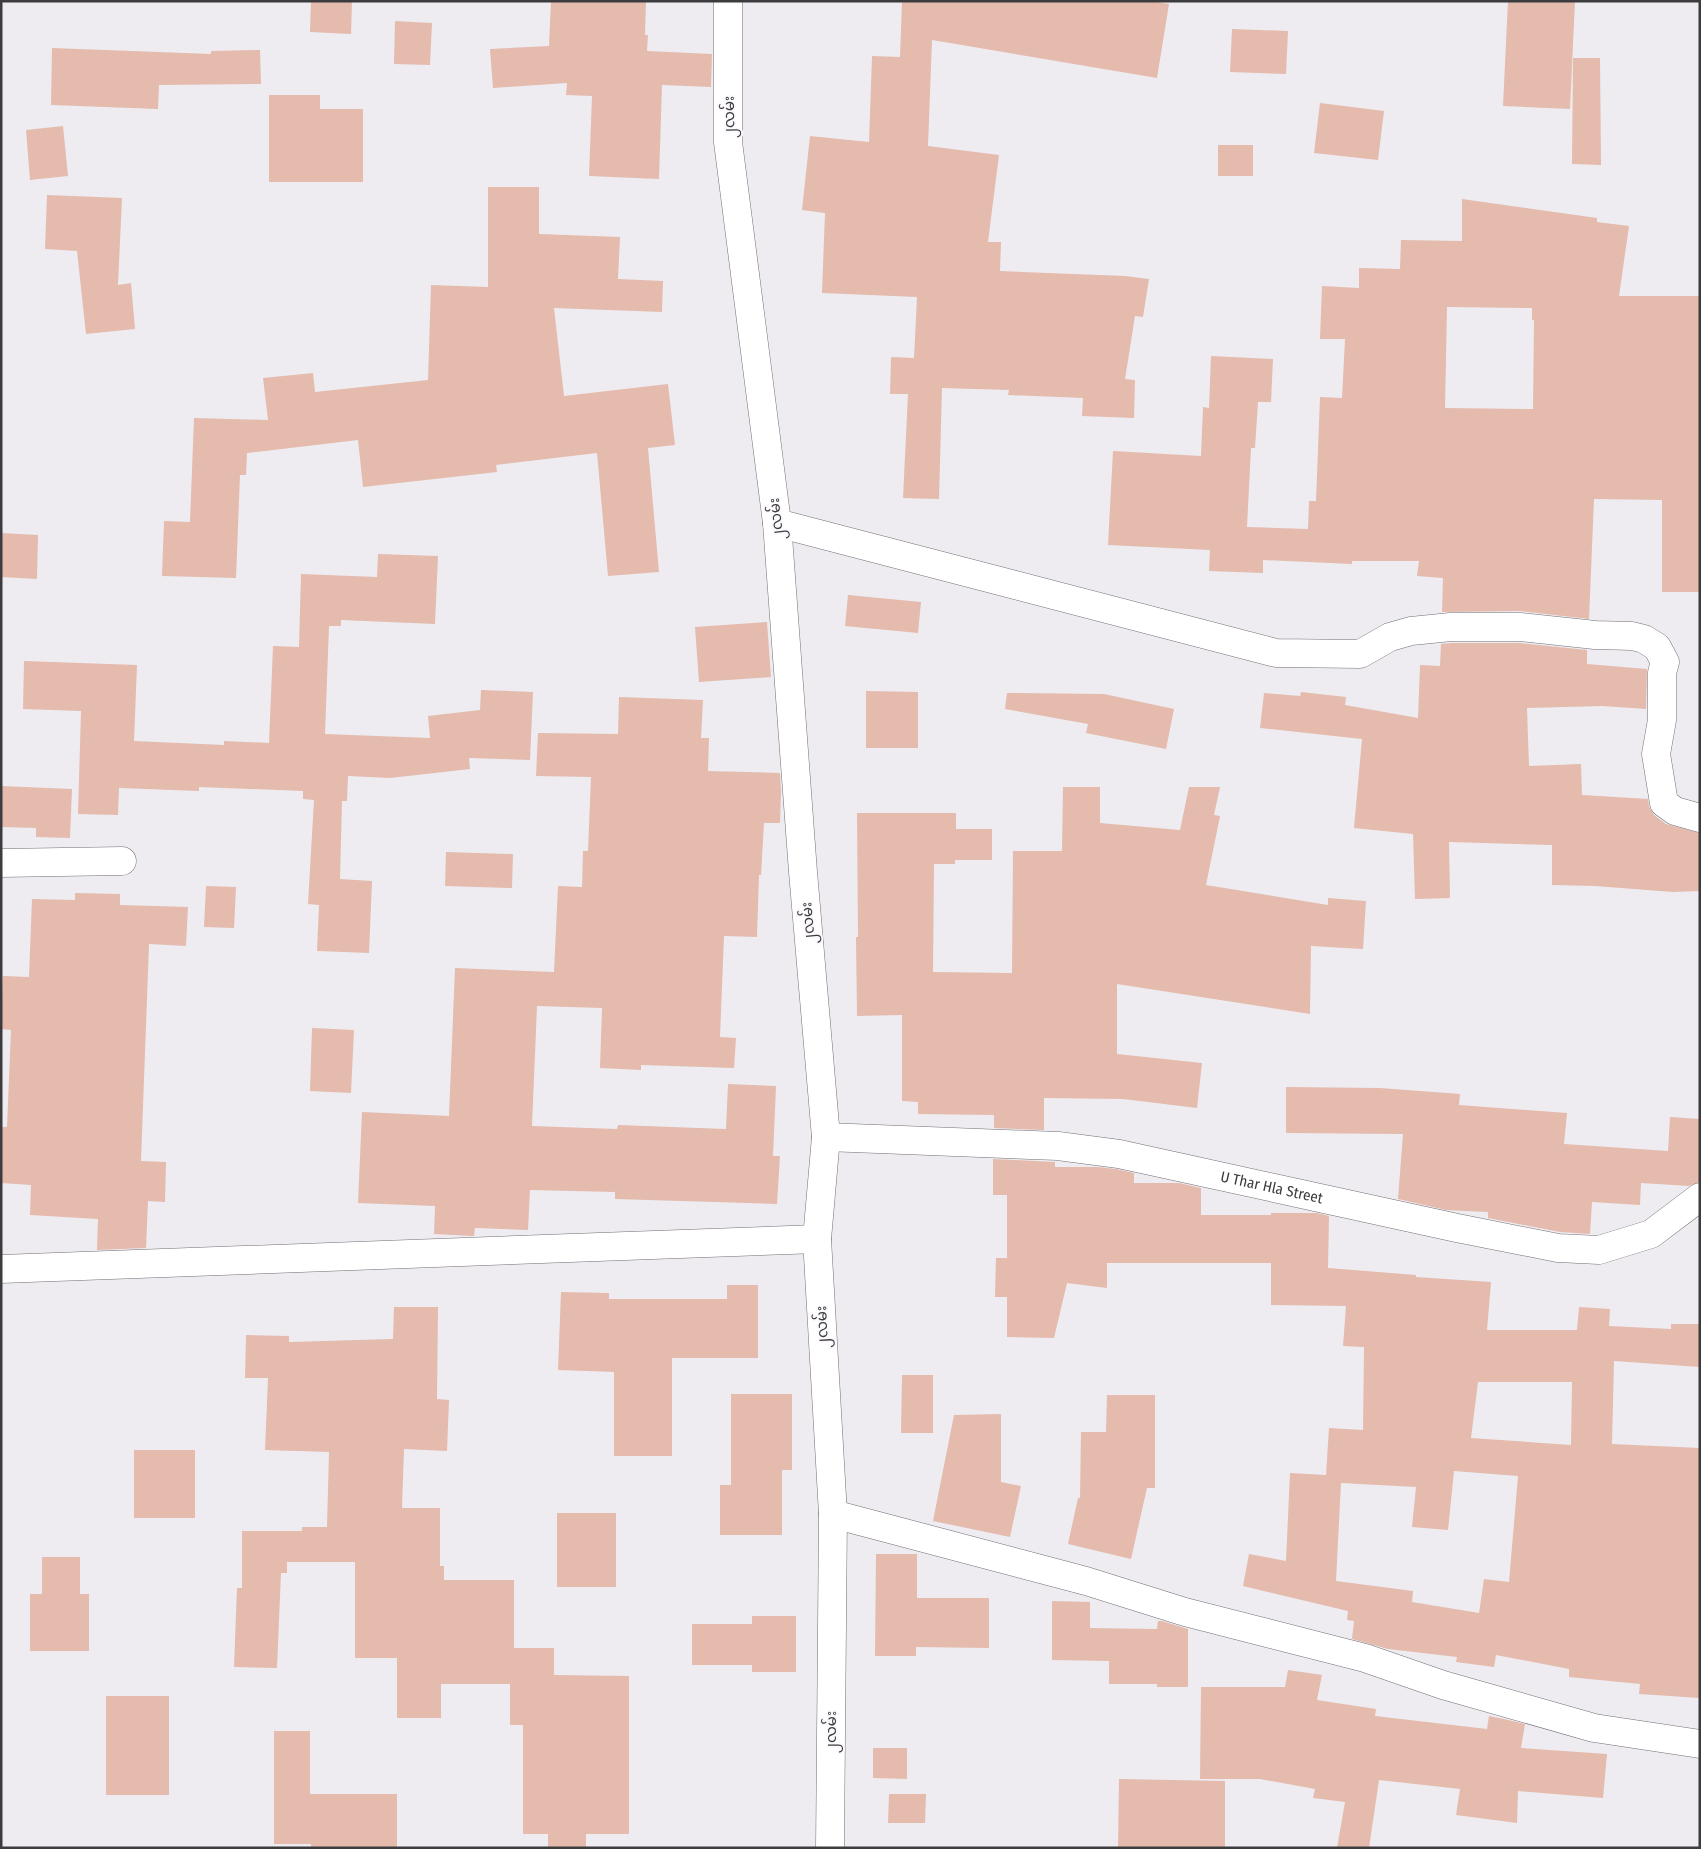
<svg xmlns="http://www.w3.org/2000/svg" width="1701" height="1849" viewBox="0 0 1701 1849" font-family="'Fira Sans Condensed','Noto Sans Myanmar',sans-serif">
<rect width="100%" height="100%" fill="#eeecf1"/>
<path fill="#e4bbad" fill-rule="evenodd" d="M 311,1 L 352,1 L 351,34 L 310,32 Z
M 551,1 L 646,1 L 645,35 L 648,35 L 647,51 L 712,54 L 711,87 L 662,85 L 659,179 L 589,176 L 592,96 L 566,95 L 567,83 L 493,88 L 490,49 L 549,46 Z
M 902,1 L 1150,1 L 1169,4 L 1157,78 L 932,40 L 928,146 L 999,155 L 988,242 L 1001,242 L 1000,271 L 1125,276 L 1149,279 L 1143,317 L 1135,316 L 1125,379 L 1135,380 L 1134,418 L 1082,416 L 1083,398 L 1008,395 L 1009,390 L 942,388 L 939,499 L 903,498 L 908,394 L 890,394 L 891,357 L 914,358 L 917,297 L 822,293 L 825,213 L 802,210 L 810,136 L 869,142 L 872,56 L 900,57 Z
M 1508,1 L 1575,1 L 1570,109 L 1503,106 Z
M 395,21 L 432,23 L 430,65 L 394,64 Z
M 1232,29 L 1288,31 L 1286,74 L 1230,72 Z
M 52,48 L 211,54 L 211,51 L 260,50 L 261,84 L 159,85 L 158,109 L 51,105 Z
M 1573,58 L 1600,58 L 1601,165 L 1572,164 Z
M 269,95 L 320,95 L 320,109 L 363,109 L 363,182 L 269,182 Z
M 1320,103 L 1384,111 L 1378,160 L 1314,153 Z
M 63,126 L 68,176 L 30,180 L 26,130 Z
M 1218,145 L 1253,145 L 1253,176 L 1218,176 Z
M 488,187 L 539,187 L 539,234 L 620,237 L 618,279 L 663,281 L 662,312 L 554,308 L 564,396 L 668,384 L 675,445 L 648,448 L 659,572 L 608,576 L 597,453 L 496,465 L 497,472 L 363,487 L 358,440 L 247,453 L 246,475 L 240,475 L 236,578 L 162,576 L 164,521 L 190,522 L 194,418 L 268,420 L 263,378 L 313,373 L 315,392 L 428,380 L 431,285 L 488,287 Z
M 47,195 L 122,198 L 118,285 L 131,283 L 135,329 L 86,334 L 77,251 L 45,249 Z
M 1462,199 L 1597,218 L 1597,222 L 1629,226 L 1619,296 L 1700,296 L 1700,592 L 1662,592 L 1662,500 L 1594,499 L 1589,619 L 1520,611 L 1442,612 L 1443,578 L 1417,576 L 1419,561 L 1352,561 L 1352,564 L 1263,560 L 1263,573 L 1209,571 L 1210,550 L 1108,545 L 1113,451 L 1201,456 L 1203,407 L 1209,408 L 1211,356 L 1273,359 L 1271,402 L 1258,402 L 1255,448 L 1251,448 L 1247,527 L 1308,529 L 1309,501 L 1316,501 L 1320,397 L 1342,398 L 1345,339 L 1320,339 L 1322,286 L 1359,288 L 1359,268 L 1400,269 L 1401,240 L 1462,241 ZM 1447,307 L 1532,308 L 1532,320 L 1534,320 L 1533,409 L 1445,408 Z
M 1,533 L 38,535 L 37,579 L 1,577 Z
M 378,554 L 438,556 L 435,624 L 341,620 L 341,626 L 329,626 L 325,734 L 430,738 L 428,716 L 480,710 L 481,690 L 533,692 L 530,760 L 469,758 L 470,769 L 390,778 L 348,776 L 347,801 L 342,801 L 340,879 L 372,881 L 369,953 L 317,951 L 319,905 L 308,904 L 314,800 L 303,799 L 303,791 L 199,787 L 199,791 L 119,788 L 118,815 L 78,814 L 81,711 L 23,709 L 24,661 L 137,665 L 134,741 L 224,745 L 224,741 L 269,743 L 273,646 L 299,647 L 301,574 L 377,577 Z
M 848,595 L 921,602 L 918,633 L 845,626 Z
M 767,622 L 771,677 L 699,682 L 695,627 Z
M 1452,643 L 1519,643 L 1587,650 L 1587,664 L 1647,669 L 1646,709 L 1602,706 L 1527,708 L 1529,766 L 1581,764 L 1582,795 L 1648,799 L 1649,806 L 1654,815 L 1666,824 L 1700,833 L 1700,891 L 1673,892 L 1595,886 L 1552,885 L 1552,845 L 1449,842 L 1450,898 L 1415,899 L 1413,834 L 1354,828 L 1362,739 L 1260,728 L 1264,693 L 1300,696 L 1301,692 L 1346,697 L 1345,705 L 1418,718 L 1420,665 L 1440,666 L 1441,644 Z
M 866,691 L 918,692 L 918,748 L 866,748 Z
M 1007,693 L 1104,694 L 1174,709 L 1166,749 L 1086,733 L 1088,724 L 1005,709 Z
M 619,697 L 703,700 L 701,738 L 709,738 L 708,771 L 780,773 L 781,791 L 780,823 L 764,823 L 761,875 L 759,875 L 757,937 L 724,936 L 720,1037 L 736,1038 L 734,1068 L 641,1065 L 641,1070 L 600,1068 L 602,1008 L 537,1006 L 532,1126 L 617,1129 L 618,1125 L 726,1129 L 728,1084 L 776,1086 L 773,1156 L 780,1156 L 777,1204 L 615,1199 L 615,1192 L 530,1190 L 528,1230 L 475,1228 L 474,1236 L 472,1236 L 434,1234 L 435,1206 L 358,1203 L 362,1112 L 449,1116 L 455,968 L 554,972 L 558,886 L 582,887 L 583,851 L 588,851 L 591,777 L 536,776 L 538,733 L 618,734 Z
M 1,786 L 72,789 L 70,838 L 36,837 L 36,828 L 1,827 Z
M 1063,787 L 1100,787 L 1100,823 L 1180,830 L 1189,787 L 1220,787 L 1214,815 L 1220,816 L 1206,885 L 1328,905 L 1328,898 L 1366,901 L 1363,949 L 1311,946 L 1310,1014 L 1117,984 L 1117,1054 L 1202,1063 L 1197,1108 L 1123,1099 L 1044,1098 L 1044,1130 L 994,1128 L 994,1115 L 918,1114 L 918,1102 L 902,1101 L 902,1015 L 857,1016 L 856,937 L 858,937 L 857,813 L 956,813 L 956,829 L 992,829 L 992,860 L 955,860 L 955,864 L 934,864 L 933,972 L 1012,973 L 1013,851 L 1062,851 Z
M 446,852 L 513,854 L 512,888 L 445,886 Z
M 206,886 L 236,887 L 234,928 L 204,927 Z
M 75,893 L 120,894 L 120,905 L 188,907 L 186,946 L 149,944 L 141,1161 L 166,1162 L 165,1202 L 148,1201 L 146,1248 L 97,1250 L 98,1219 L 30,1215 L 31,1185 L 1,1183 L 1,1127 L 7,1127 L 11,1030 L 1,1029 L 3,976 L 29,977 L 32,899 L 75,900 Z
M 312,1028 L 354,1030 L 351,1093 L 310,1091 Z
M 1286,1087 L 1380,1088 L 1460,1094 L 1459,1105 L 1567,1113 L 1564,1144 L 1668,1151 L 1670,1117 L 1700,1119 L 1700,1182 L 1689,1186 L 1641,1183 L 1640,1205 L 1592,1202 L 1590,1234 L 1560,1232 L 1488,1218 L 1488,1212 L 1446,1210 L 1398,1199 L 1403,1134 L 1286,1133 Z
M 993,1159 L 1055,1162 L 1055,1167 L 1098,1167 L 1116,1169 L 1134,1173 L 1134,1183 L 1179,1183 L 1201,1188 L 1201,1215 L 1271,1215 L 1271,1213 L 1317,1213 L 1329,1216 L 1328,1268 L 1416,1275 L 1416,1277 L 1491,1282 L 1487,1330 L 1577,1330 L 1579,1307 L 1610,1309 L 1609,1326 L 1671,1329 L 1671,1324 L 1700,1324 L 1700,1367 L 1614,1361 L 1612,1444 L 1700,1448 L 1700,1698 L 1639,1694 L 1640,1684 L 1569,1677 L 1569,1669 L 1496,1655 L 1494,1667 L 1456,1662 L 1457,1657 L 1388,1649 L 1352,1639 L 1354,1621 L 1347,1620 L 1348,1611 L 1243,1586 L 1249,1554 L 1286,1561 L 1290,1473 L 1326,1475 L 1329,1428 L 1363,1430 L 1364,1347 L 1343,1346 L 1346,1306 L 1271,1305 L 1271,1263 L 1107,1263 L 1107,1288 L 1067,1283 L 1054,1338 L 1007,1337 L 1007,1297 L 995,1297 L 996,1258 L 1007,1258 L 1007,1195 L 993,1195 ZM 1478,1382 L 1572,1382 L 1571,1445 L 1471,1438 ZM 1454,1471 L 1518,1476 L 1509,1582 L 1484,1579 L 1479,1613 L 1412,1602 L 1413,1591 L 1336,1581 L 1341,1483 L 1416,1487 L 1412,1527 L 1448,1530 Z
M 727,1285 L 758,1285 L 758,1358 L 672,1358 L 672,1456 L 614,1456 L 614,1372 L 558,1370 L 561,1292 L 609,1293 L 609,1299 L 727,1299 Z
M 394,1307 L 438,1307 L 437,1399 L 449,1400 L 447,1451 L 404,1449 L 402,1508 L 440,1508 L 440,1566 L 444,1566 L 444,1580 L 514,1580 L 514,1648 L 554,1648 L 554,1675 L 629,1676 L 629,1834 L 586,1834 L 586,1848 L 548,1848 L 548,1834 L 523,1834 L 523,1725 L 510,1725 L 510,1684 L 441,1684 L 441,1718 L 397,1718 L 397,1658 L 355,1658 L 355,1562 L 287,1562 L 287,1573 L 281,1573 L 277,1668 L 234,1667 L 237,1588 L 242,1588 L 242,1531 L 302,1531 L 302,1527 L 327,1527 L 329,1452 L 265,1450 L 268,1378 L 245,1378 L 246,1335 L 289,1336 L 289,1342 L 393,1339 Z
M 902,1375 L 933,1375 L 933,1433 L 901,1433 Z
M 731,1394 L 792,1394 L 792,1470 L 782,1470 L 782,1535 L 720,1535 L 720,1485 L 731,1485 Z
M 1107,1395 L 1155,1395 L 1155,1488 L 1147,1488 L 1131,1559 L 1068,1544 L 1078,1498 L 1080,1498 L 1081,1432 L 1106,1432 Z
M 1001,1414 L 1001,1482 L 1021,1486 L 1010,1537 L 933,1521 L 954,1415 Z
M 134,1450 L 195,1450 L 195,1518 L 134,1518 Z
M 557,1513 L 616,1513 L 616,1587 L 557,1587 Z
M 876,1554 L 917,1554 L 917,1598 L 989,1598 L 989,1648 L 916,1647 L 916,1656 L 875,1656 Z
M 42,1557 L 80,1557 L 80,1594 L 89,1594 L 89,1651 L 30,1651 L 30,1594 L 42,1594 Z
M 1052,1601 L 1090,1602 L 1090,1628 L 1157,1629 L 1158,1621 L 1162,1621 L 1188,1629 L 1188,1687 L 1157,1687 L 1157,1684 L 1109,1684 L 1109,1661 L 1052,1660 Z
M 752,1616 L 796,1616 L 796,1672 L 752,1672 L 752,1665 L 692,1665 L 692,1624 L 752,1624 Z
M 1288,1670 L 1322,1675 L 1317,1700 L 1376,1709 L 1375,1716 L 1487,1729 L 1489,1716 L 1504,1719 L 1525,1724 L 1521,1748 L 1607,1754 L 1603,1798 L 1518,1791 L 1517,1823 L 1456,1815 L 1460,1789 L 1379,1780 L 1369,1848 L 1337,1848 L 1345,1802 L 1313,1798 L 1315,1789 L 1260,1779 L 1200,1779 L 1201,1687 L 1285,1687 Z
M 106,1696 L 169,1696 L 169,1795 L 106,1795 Z
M 274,1731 L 310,1731 L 310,1794 L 397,1794 L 397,1848 L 311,1848 L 311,1844 L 274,1844 Z
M 873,1748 L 907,1748 L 907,1779 L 873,1778 Z
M 1119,1779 L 1225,1781 L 1225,1848 L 1118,1848 Z
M 889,1794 L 926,1794 L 925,1823 L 888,1823 Z"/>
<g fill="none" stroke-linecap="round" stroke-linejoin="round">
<g stroke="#716f74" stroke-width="29">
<g id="minor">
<path d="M 777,523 L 1276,653 L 1360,654 L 1390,637 L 1411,631 L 1451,627 L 1520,627 L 1595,635 L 1632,636 L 1644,639 L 1657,647 L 1665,662 L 1662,673 L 1662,720 L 1656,754 L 1664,803 L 1675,811 L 1700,818"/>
<path d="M 1,863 L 122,861"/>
<path id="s1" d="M 826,1137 L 1058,1146 L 1119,1154 L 1457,1228 L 1558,1248 L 1599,1250 L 1651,1234 L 1700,1197"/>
<path d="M 1,1269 L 817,1239"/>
<path d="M 833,1514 L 1086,1581 L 1185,1612 L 1365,1658 L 1443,1685 L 1594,1728 L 1700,1744"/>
</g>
</g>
<g stroke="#716f74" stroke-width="29">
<path id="tertiary" d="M 728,1 L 728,142 L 777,523 L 803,872 L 826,1137 L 817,1239 L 833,1514 L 830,1848"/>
</g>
<use href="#minor" stroke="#fff" stroke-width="28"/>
<use href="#tertiary" stroke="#fff" stroke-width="28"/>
</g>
<g text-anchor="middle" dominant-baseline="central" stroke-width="4" stroke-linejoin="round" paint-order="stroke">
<g font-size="15" fill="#3c3b3d" stroke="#fbf9fe">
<text transform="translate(729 117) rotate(-91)">၂လမ်း</text>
<text transform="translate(776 519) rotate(-96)">၂လမ်း</text>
<text transform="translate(808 923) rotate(-95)">၂လမ်း</text>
<text stroke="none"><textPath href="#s1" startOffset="450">U Thar Hla Street</textPath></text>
<text transform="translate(822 1327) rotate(-93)">၂လမ်း</text>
<text transform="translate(831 1732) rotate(-90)">၂လမ်း</text>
</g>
</g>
<rect width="1701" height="1849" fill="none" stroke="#3c3b3d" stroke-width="5"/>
</svg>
